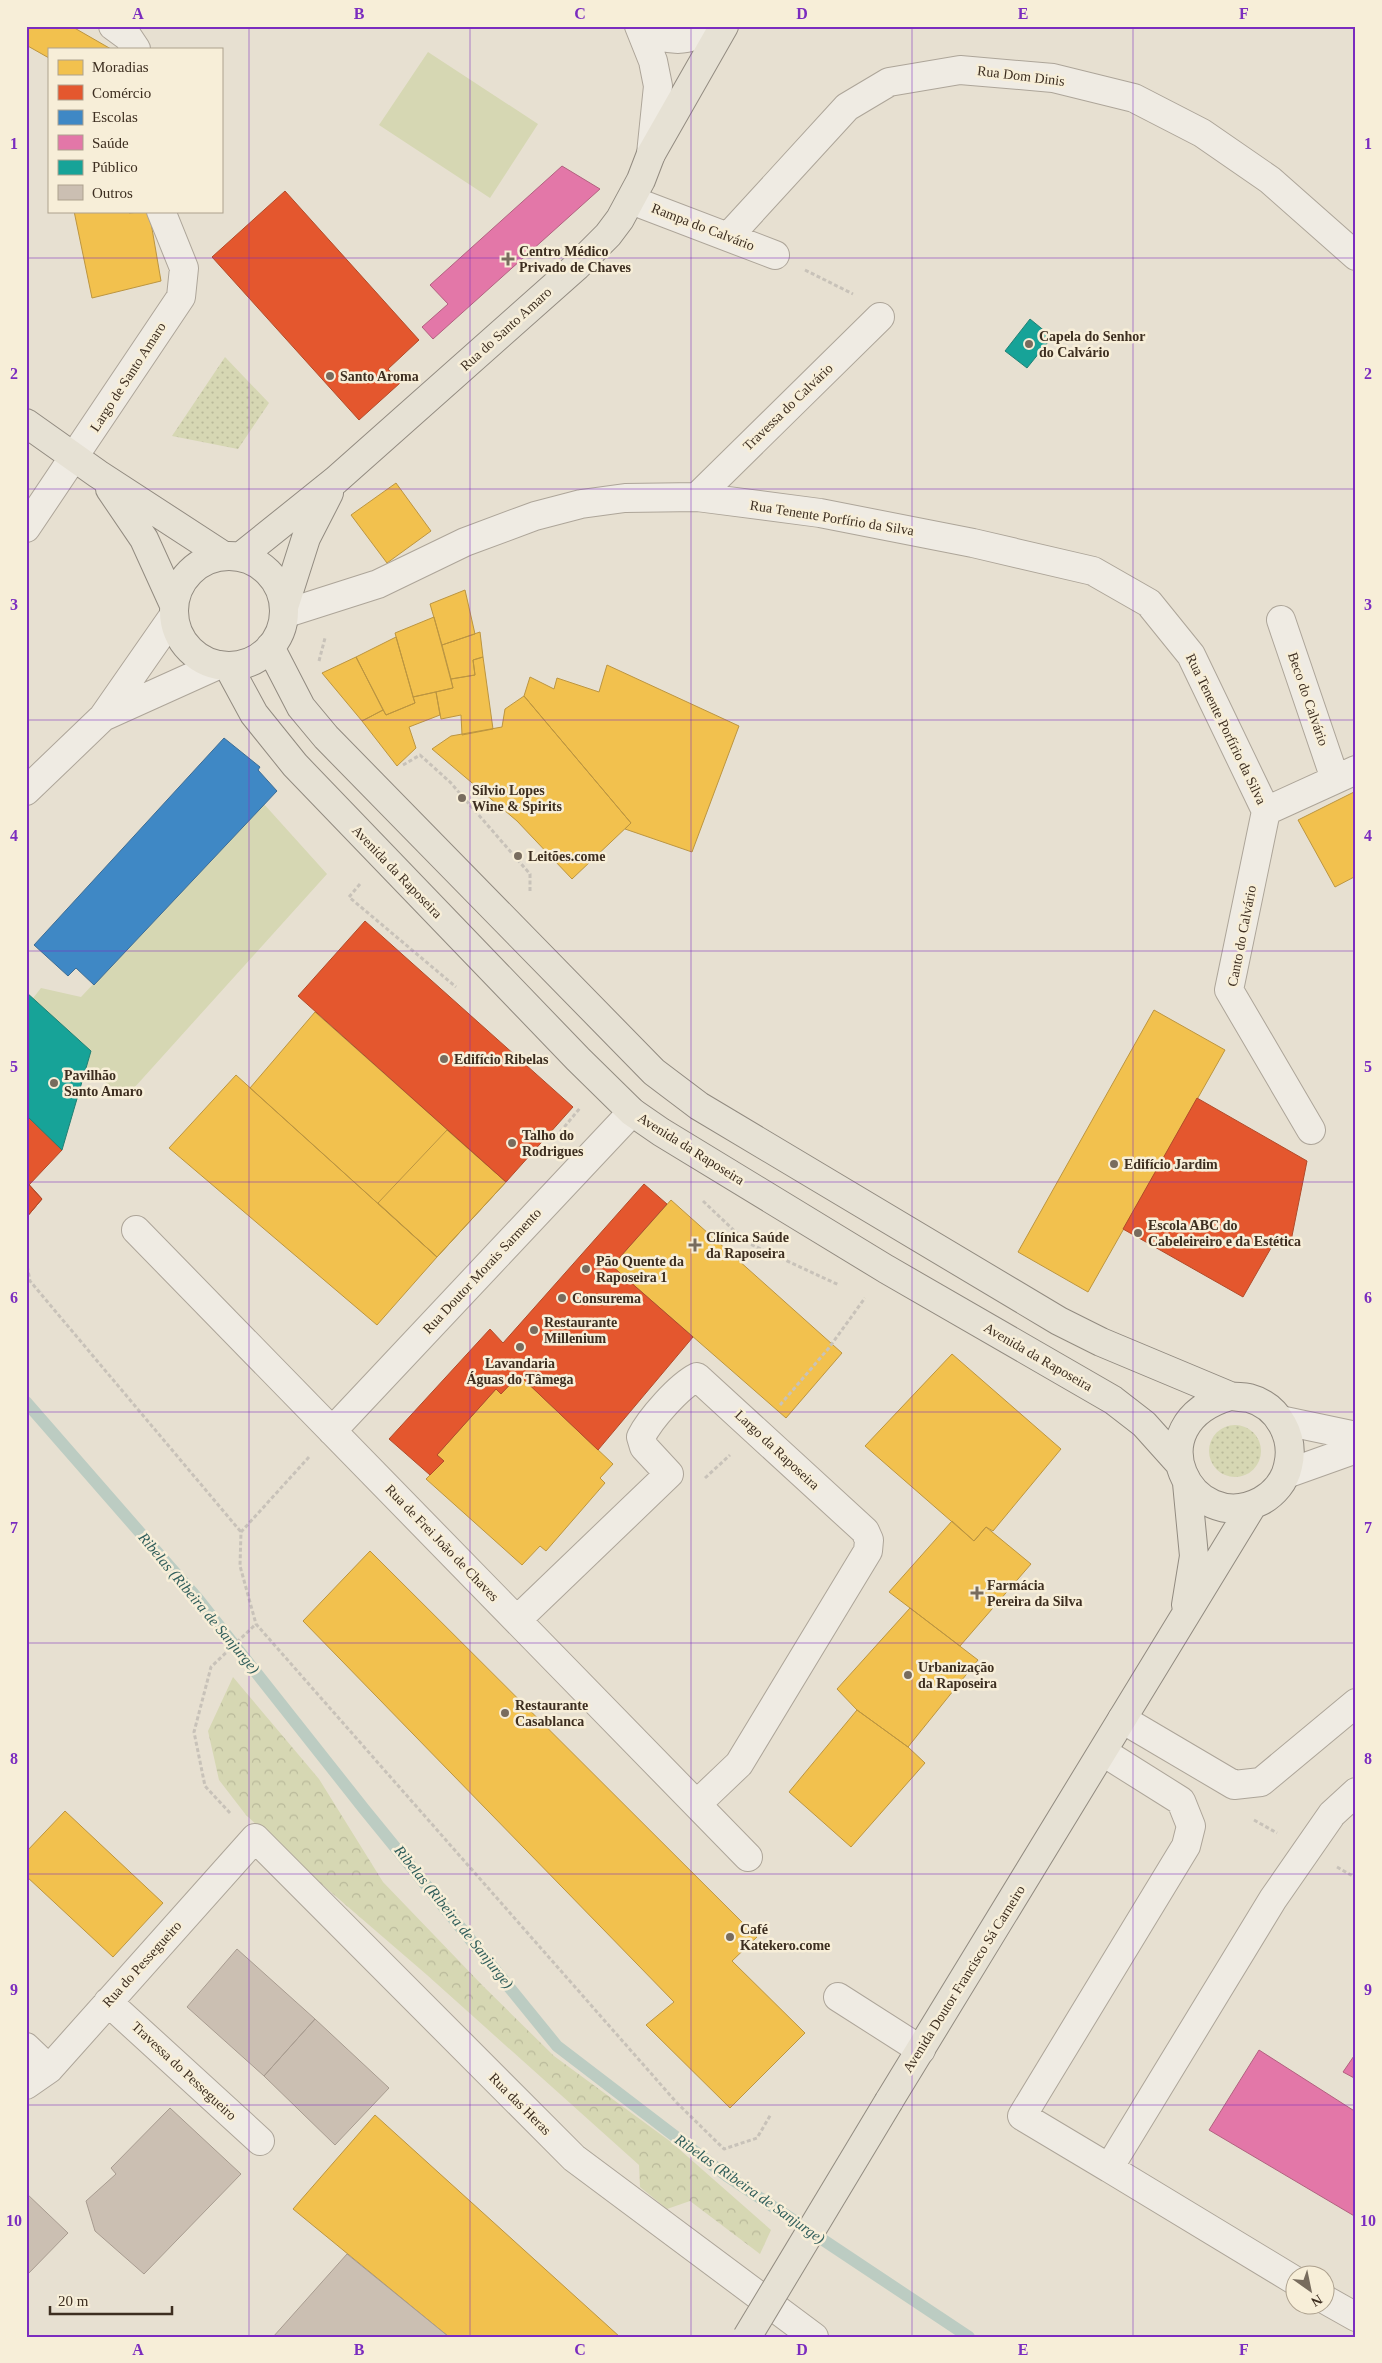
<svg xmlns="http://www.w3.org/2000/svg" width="1382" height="2363" viewBox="0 0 1382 2363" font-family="'Times New Roman',serif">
<defs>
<pattern id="grass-dots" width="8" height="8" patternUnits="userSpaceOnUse" patternTransform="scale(1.25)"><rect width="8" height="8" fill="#d6d7b3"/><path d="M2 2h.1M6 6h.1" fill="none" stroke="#b9b99a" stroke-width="1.8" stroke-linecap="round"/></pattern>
<pattern id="park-crowns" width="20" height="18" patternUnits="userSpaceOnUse" patternTransform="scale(1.25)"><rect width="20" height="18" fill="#d6d7b3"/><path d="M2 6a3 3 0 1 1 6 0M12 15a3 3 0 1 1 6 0" fill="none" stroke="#b9b99a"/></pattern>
</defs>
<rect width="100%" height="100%" fill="#e7e0d1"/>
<path fill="url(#grass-dots)" d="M 225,357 L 269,403 L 238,449 L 172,436 Z
M1209 1451a26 26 0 1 1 52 0a26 26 0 1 1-52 0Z"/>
<path fill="url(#park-crowns)" d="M 233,1677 L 319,1779 L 383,1882 L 483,1986 L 554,2056 L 671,2142 L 771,2230 L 760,2254 L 690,2201 L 667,2209 L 640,2187 L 639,2165 L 427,1975 L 318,1881 L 246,1815 L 219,1780 L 208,1731 Z"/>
<path fill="#d6d7b3" d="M 428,52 L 538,124 L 490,198 L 379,125 Z
M 263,803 L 327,874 L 125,1098 L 26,1018 L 26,1007 L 41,988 L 81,997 Z"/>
<path fill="#f2c14e" stroke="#bc9540" d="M 26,26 L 71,26 L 111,49 L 49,49 L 49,58 L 26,45 Z
M 74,211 L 129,211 L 129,213 L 149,211 L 161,281 L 92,298 Z
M 396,483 L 431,531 L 387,563 L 351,515 Z
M 465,590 L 475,634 L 442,645 L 430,604 Z
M 434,617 L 453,688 L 413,697 L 395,633 Z
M 480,632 L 483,657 L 473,660 L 475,675 L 451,679 L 442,645 Z
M 396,637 L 415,703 L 386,715 L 356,657 Z
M 356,657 L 383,710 L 362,721 L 322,673 Z
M 483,657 L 493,729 L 462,735 L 461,715 L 441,719 L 436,692 L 453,688 L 451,679 L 475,675 L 473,660 Z
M 607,665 L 739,726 L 692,852 L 625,829 L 631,823 L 524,696 L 530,677 L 554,689 L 557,678 L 599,692 Z
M 436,692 L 440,715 L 409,727 L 416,748 L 397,766 L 362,721 L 383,710 L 386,715 L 415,703 L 413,697 Z
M 524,696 L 631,823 L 572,879 L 517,821 L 432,749 L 451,736 L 502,727 L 505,709 Z
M 1356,791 L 1356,876 L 1335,887 L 1298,820 Z
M 1154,1010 L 1225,1050 L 1088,1292 L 1018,1252 Z
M 315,1012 L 506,1182 L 437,1257 L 250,1088 Z
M 236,1075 L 437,1257 L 377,1325 L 169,1148 Z
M 447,1130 L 506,1182 L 437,1257 L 378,1203 Z
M 671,1200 L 842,1353 L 786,1418 L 612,1266 Z
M 952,1354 L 1061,1449 L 993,1531 L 986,1527 L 974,1541 L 865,1446 Z
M 519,1375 L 613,1464 L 600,1478 L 605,1483 L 546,1551 L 540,1546 L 522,1565 L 426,1479 L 444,1461 L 437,1455 L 496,1389 L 501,1394 Z
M 952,1521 L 974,1541 L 986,1527 L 1031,1564 L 960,1646 L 889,1592 Z
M 370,1551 L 757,1937 L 732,1961 L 805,2033 L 730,2108 L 646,2025 L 674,2002 L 303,1621 Z
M 910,1608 L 978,1660 L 908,1747 L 857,1710 L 837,1689 Z
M 857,1710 L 908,1747 L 925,1763 L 851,1847 L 789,1792 Z
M 65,1811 L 163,1903 L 113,1957 L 26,1876 L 26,1852 Z
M 375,2115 L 620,2337 L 449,2337 L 293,2209 Z"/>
<path fill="#e4572e" stroke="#b24b2a" d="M 285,191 L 419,340 L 388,369 L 400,383 L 359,420 L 212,257 Z
M 365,921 L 573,1107 L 506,1182 L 298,996 Z
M 1197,1098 L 1307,1161 L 1291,1241 L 1279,1234 L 1243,1297 L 1123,1229 Z
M 26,1115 L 62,1150 L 29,1185 L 42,1199 L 26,1218 Z
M 26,1181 L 42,1199 L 26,1218 Z
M 644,1184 L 667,1204 L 612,1266 L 693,1337 L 598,1450 L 519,1375 L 501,1394 L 496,1389 L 437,1455 L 444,1461 L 430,1475 L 389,1439 L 490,1329 L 503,1343 Z"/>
<path fill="#3f88c5" stroke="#3e6d94" d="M 224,738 L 260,767 L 258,770 L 277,791 L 94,985 L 76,968 L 68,976 L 34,945 Z"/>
<path fill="#e377a8" stroke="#b1617f" d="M 562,166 L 600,189 L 433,339 L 422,327 L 448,304 L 430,285 Z
M 1259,2050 L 1356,2112 L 1356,2217 L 1209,2130 Z
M 1356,2053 L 1356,2079 L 1343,2072 Z"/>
<path fill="#17a398" stroke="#228074" d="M 1030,319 L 1052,337 L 1027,368 L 1005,351 Z
M 26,992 L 91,1051 L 62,1150 L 26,1115 Z"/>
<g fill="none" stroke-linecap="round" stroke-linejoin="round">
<path stroke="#bcccc2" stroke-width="12" d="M 26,1402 L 198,1599 L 364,1809 L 557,2046 L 727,2176 L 969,2337"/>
</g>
<path fill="#cbbfb2" stroke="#a89c90" d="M 237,1949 L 315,2019 L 264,2076 L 187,2007 Z
M 315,2019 L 389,2088 L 335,2145 L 264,2076 Z
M 170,2108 L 241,2174 L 144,2274 L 95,2231 L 86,2201 L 116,2174 L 111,2168 Z
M 26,2193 L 68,2233 L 26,2276 Z
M 347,2254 L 449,2337 L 273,2337 Z"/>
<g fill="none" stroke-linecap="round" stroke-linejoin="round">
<g stroke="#ada599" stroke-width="30">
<path id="minor" d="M 113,26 L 128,37 L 136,49
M 639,26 L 653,61 L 658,86 L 651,154
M 640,27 C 664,40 687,46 710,26
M 631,200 L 775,255
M 728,237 L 847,107 L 889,82 L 960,70 L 1053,78 L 1134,98 L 1202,133 L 1270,180 L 1356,256
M 697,497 L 880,317
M 26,528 L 181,297 L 184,268 L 161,211
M 284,614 L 378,584 L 465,542 L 535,516 L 581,504 L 625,498 L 697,497 L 820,513 L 973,543 L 1093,571 L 1149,603 L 1191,655 L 1266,811
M 1281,620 L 1335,779
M 105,716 L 218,665
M 26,791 L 103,717 L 174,615
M 1266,811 L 1229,990 L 1311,1130
M 1266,811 L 1356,770
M 136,1230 L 748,1857
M 1280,1420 L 1356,1436
M 332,1431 L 632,1112
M 1286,1474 L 1356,1449
M 517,1620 L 669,1474 L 644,1447 L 641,1437 C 650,1419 679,1386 697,1377 L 865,1531 L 869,1540 L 868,1551 L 739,1764 L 697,1804
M 1122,1719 L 1234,1785 L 1261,1782 L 1356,1703
M 1103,1752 L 1181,1801 L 1191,1826 L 1186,1846 L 1022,2116 L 1109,2168 L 1273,1899 L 1332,1814 L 1356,1792
M 838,1997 L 921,2050
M 108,2002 L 260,2141
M 26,2047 L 49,2069
M 26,2085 L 49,2069 L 255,1838 L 574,2158 L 814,2337
M 1109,2168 L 1294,2280
M 1324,2299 L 1356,2317"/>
</g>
<g stroke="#928b80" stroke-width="30">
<path id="major" d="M 26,423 L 98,474 L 224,556
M 110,489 L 144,539 L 174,605
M174 611a55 55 0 1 1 110 0a55 55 0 1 1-110 0Z
M 240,557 L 336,480 L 577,266 L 608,235 L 620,219 L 641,180 L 651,154 L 724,26
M 284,607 L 306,538 L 329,493
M 270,647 L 301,707 L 326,737 L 654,1072 L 699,1106 L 1059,1321 L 1101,1342 L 1230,1396 C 1236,1397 1243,1397 1249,1398 C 1279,1406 1295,1438 1288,1466 C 1285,1481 1274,1494 1261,1501 C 1191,1538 1133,1424 1230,1396
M 228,666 L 254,714 L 295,765 L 578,1059 L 632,1112 L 661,1132 L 886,1269 L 1113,1400 L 1144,1424 L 1179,1463
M 1186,1605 L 1194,1556 L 1187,1483
M 889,2101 L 1252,1506"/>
</g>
<path stroke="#c8c2b9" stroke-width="3" stroke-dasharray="4 2.5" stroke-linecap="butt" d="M 805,270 L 853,294
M 319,661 L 325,638
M 403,765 L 420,755 L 450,782 L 530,874 L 530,893
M 360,884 L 349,897 L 456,987
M 556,1137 L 580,1108
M 703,1201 L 746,1242 L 839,1285
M 26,1260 L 30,1281 L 241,1532
M 780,1405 L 828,1349 L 865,1298
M 309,1457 L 241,1532 L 240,1566 L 256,1624 L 677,2103 L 724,2149 L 757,2138 L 771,2114
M 705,1478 L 730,1455
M 230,1813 L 205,1786 L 194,1732 L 211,1667 L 256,1624
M 1254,1820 L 1277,1833
M 1337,1867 L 1356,1878"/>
<use href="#minor" stroke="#efebe3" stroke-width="28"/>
<use href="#major" stroke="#e6e1d4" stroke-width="28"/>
<g stroke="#928b80" stroke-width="30" stroke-linecap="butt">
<path id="major-bridge" d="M 747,2337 L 889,2101"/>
</g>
<use href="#major-bridge" stroke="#e6e1d4" stroke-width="28"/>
</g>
<path fill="none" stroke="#7b2cbf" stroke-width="1" stroke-opacity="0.55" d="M 249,26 L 249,2337M 470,26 L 470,2337M 691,26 L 691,2337M 912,26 L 912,2337M 1133,26 L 1133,2337M 26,258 L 1356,258M 26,489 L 1356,489M 26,720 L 1356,720M 26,951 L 1356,951M 26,1182 L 1356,1182M 26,1412 L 1356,1412M 26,1643 L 1356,1643M 26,1874 L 1356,1874M 26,2105 L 1356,2105"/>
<g fill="#786c5e" stroke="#f7eed8" stroke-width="2">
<path d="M505.5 251.5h5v5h5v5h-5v5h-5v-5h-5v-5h5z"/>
<circle cx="1029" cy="344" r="5"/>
<circle cx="330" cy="376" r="5"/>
<circle cx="462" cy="798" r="5"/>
<circle cx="518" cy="856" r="5"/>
<circle cx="444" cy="1059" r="5"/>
<circle cx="54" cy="1083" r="5"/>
<circle cx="512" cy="1143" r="5"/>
<circle cx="1114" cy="1164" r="5"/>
<circle cx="1138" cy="1233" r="5"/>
<path d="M692.5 1237.5h5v5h5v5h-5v5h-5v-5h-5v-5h5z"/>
<circle cx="586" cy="1269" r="5"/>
<circle cx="562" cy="1298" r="5"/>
<circle cx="534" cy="1330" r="5"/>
<circle cx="520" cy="1347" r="5"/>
<path d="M974.5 1585.5h5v5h5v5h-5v5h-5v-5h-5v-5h5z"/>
<circle cx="908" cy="1675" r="5"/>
<circle cx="505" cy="1713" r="5"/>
<circle cx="730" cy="1937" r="5"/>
</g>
<g text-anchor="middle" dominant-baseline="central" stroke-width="5" stroke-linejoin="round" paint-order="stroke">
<g font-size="14" fill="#3d2e20" stroke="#f7eed8">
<text transform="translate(1021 76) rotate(7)">Rua Dom Dinis</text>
<text transform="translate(703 227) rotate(21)">Rampa do Calvário</text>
<text transform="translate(506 329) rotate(-42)">Rua do Santo Amaro</text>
<text transform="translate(128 377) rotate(-57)">Largo de Santo Amaro</text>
<text transform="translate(788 407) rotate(-44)">Travessa do Calvário</text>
<text transform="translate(832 518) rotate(9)">Rua Tenente Porfírio da Silva</text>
<text transform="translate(1308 699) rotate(71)">Beco do Calvário</text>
<text transform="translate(1226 729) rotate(64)">Rua Tenente Porfírio da Silva</text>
<text transform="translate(397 872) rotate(46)">Avenida da Raposeira</text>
<text transform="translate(1242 936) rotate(-79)">Canto do Calvário</text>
<text transform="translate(691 1149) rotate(32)">Avenida da Raposeira</text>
<text transform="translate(482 1271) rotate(-47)">Rua Doutor Morais Sarmento</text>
<text transform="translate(1038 1357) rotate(30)">Avenida da Raposeira</text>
<text transform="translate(777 1450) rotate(43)">Largo da Raposeira</text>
<text transform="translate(442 1543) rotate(46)">Rua de Frei João de Chaves</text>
<text transform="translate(142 1964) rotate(-48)">Rua do Pessegueiro</text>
<text transform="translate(964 1979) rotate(-58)">Avenida Doutor Francisco Sá Carneiro</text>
<text transform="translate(184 2071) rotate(43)">Travessa do Pessegueiro</text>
<text transform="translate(520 2104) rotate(45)">Rua das Heras</text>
</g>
<g font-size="14" font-weight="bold" fill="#3d2e20" stroke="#f7eed8" text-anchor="start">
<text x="519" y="251">Centro Médico<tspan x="519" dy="16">Privado de Chaves</tspan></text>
<text x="1039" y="336">Capela do Senhor<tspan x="1039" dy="16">do Calvário</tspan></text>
<text x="340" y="376">Santo Aroma</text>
<text x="472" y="790">Sílvio Lopes<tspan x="472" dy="16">Wine &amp; Spirits</tspan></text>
<text x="528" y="856">Leitões.come</text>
<text x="454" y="1059">Edifício Ribelas</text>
<text x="64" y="1075">Pavilhão<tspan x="64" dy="16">Santo Amaro</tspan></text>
<text x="522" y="1135">Talho do<tspan x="522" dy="16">Rodrigues</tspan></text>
<text x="1124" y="1164">Edifício Jardim</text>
<text x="1148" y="1225">Escola ABC do<tspan x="1148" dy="16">Cabeleireiro e da Estética</tspan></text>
<text x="706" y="1237">Clínica Saúde<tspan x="706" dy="16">da Raposeira</tspan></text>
<text x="596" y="1261">Pão Quente da<tspan x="596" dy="16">Raposeira 1</tspan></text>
<text x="572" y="1298">Consurema</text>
<text x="544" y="1322">Restaurante<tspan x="544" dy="16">Millenium</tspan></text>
<text x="520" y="1363" text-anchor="middle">Lavandaria<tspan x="520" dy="16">Águas do Tâmega</tspan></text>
<text x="987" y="1585">Farmácia<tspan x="987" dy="16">Pereira da Silva</tspan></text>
<text x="918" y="1667">Urbanização<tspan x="918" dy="16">da Raposeira</tspan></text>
<text x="515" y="1705">Restaurante<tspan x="515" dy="16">Casablanca</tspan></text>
<text x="740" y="1929">Café<tspan x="740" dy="16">Katekero.come</tspan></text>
</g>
<g font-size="15" font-style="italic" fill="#2f5d5a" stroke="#f7eed8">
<text transform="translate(199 1603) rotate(50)">Ribelas (Ribeira de Sanjurge)</text>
<text transform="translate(454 1917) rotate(51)">Ribelas (Ribeira de Sanjurge)</text>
<text transform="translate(750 2189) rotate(35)">Ribelas (Ribeira de Sanjurge)</text>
</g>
</g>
<rect width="1382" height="2363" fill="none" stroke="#f7eed8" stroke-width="55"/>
<rect x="48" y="48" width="175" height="165" fill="#f7eed8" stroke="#ada18e"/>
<rect x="58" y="60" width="25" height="15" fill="#f2c14e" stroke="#ada18e"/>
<text x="92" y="72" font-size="15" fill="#3d2e20">Moradias</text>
<rect x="58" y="85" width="25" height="15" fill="#e4572e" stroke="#ada18e"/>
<text x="92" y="98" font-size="15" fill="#3d2e20">Comércio</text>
<rect x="58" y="110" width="25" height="15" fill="#3f88c5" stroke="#ada18e"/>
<text x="92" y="122" font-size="15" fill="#3d2e20">Escolas</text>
<rect x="58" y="135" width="25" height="15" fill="#e377a8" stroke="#ada18e"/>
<text x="92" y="148" font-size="15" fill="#3d2e20">Saúde</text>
<rect x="58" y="160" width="25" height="15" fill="#17a398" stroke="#ada18e"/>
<text x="92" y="172" font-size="15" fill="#3d2e20">Público</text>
<rect x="58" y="185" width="25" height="15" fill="#cbbfb2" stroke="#ada18e"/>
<text x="92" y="198" font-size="15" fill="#3d2e20">Outros</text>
<g transform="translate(1310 2290) rotate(147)"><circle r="24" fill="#f7eed8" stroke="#ada18e"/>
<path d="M0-4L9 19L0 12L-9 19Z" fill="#786c5e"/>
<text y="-8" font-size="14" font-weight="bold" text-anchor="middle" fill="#3d2e20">N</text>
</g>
<path d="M50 2306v8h122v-8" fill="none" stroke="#3d2e20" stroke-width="2.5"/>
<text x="58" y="2306" font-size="15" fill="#3d2e20" stroke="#f7eed8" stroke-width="4" paint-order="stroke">20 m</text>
<rect x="28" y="28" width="1326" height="2308" fill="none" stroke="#7b2cbf" stroke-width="2"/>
<g font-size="16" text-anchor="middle" font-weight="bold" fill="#7b2cbf">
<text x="138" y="19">A</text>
<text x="359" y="19">B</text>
<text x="580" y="19">C</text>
<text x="802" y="19">D</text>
<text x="1023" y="19">E</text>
<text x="1244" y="19">F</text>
<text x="14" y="149">1</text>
<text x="1368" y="149">1</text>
<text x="14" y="379">2</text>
<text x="1368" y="379">2</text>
<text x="14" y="610">3</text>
<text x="1368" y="610">3</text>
<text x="14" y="841">4</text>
<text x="1368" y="841">4</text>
<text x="14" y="1072">5</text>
<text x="1368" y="1072">5</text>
<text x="14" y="1303">6</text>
<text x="1368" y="1303">6</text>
<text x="14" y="1533">7</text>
<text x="1368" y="1533">7</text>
<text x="14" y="1764">8</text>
<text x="1368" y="1764">8</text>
<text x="14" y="1995">9</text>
<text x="1368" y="1995">9</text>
<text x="14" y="2226">10</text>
<text x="1368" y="2226">10</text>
<text x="138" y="2355">A</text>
<text x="359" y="2355">B</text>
<text x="580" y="2355">C</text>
<text x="802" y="2355">D</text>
<text x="1023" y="2355">E</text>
<text x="1244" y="2355">F</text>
</g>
</svg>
